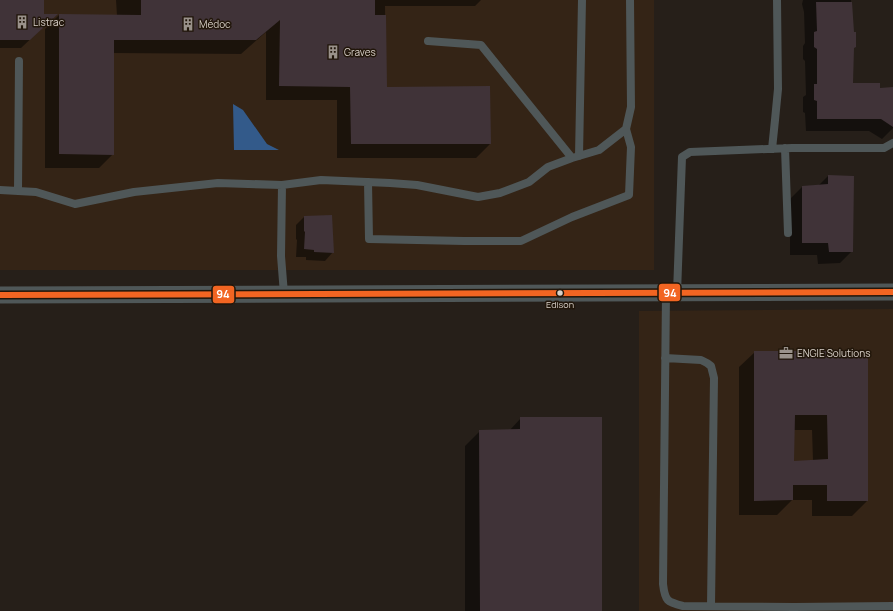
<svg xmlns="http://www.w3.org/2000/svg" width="893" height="611" viewBox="0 0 893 611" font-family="Manrope,sans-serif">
<rect width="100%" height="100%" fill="#261f19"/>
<path fill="#342416" d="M 0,0 L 654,0 L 654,270 L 0,270 Z
M 893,309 L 893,611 L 639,611 L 639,311 Z"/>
<path fill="#335a8a" d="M 233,104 L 243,110 L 267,144 L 279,150 L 234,150 Z"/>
<path fill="#0007" fill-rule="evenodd" d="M 0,0 L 43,0 L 43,15 L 56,15 L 21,48 L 0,48 Z
M 116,0 L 481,0 L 475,6 L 385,6 L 386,88 L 490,144 L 476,158 L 337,158 L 337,100 L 266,100 L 266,32 L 241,54 L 113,53 L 113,154 L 99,168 L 45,168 L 45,29 L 59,15 L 117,16 Z
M 803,0 L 851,0 L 853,49 L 852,84 L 879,89 L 893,107 L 893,128 L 882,139 L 869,131 L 806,131 L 805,113 L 803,112 L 803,97 L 806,95 L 805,61 L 803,59 L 803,46 L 805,43 L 804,12 L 802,4 Z
M 828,176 L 852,251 L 840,263 L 818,264 L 817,255 L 790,255 L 790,199 L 802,187 L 819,185 Z
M 304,217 L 333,252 L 325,261 L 306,260 L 306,257 L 296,257 L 297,240 L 296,239 L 296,225 Z
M 755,352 L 867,352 L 867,501 L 852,516 L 812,516 L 812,500 L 792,500 L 777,515 L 739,515 L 739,367 ZM 794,430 L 812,430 L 813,461 L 793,462 Z
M 521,418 L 601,611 L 465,611 L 465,446 L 480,431 L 509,431 Z"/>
<path fill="#403338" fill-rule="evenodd" d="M 0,0 L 44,0 L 44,14 L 58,14 L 30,40 L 0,40 Z
M 141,0 L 375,0 L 375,15 L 386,15 L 387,87 L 490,86 L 491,144 L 351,144 L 350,87 L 279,86 L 280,20 L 256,40 L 114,40 L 114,155 L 59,154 L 59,14 L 141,15 Z
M 816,2 L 852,2 L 854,32 L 856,32 L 856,47 L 854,48 L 853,83 L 880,83 L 880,88 L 893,87 L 893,127 L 881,119 L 817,119 L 817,101 L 814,100 L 814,84 L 817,84 L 817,49 L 814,47 L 814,32 L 817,31 Z
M 828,175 L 854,176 L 853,252 L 829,252 L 828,243 L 802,243 L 802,186 L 828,184 Z
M 332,215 L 334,253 L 314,252 L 314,250 L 304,249 L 305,232 L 304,231 L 304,216 Z
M 754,351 L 868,351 L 868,501 L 827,501 L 827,485 L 793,485 L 793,500 L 754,501 ZM 795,415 L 827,415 L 828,459 L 794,461 Z
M 520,417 L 602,417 L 602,611 L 480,611 L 479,430 L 520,429 Z"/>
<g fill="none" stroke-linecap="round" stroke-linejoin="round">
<path stroke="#4f5758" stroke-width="8" d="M 428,41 L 481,45 L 572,158
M 785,148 L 788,233
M 772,149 L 775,120 L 778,89 L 777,0
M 579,156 L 582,0
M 368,182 L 369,239 L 464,241 L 521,241 L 572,217 L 629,195 L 631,147 L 626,129
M 282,185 L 281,256 L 284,294
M 0,190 L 36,192 L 75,204 L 134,192 L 218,183 L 282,185 L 321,180 L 390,183 L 417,185 L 478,197 L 500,193 L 529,182 L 548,167 L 572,158 L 599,150 L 626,129 L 631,107 L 630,0
M 18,191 L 19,61
M 666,293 L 663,584 C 665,601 667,602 683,606 L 794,607 L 794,611
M 677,293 L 682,157 L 690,152 L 792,148 L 884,148 L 893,143
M 665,358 L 701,360 L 707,363 L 711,366 L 714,378 L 711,606
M 794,607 L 893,606"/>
<path stroke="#4f5758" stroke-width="17" d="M 0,295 L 893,292"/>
<g stroke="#21160a" stroke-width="9">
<path id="bus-1" d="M 0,295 L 893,292"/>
</g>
<use href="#bus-1" stroke="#f26522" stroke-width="6"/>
</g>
<defs>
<g id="building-bare" transform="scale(1.08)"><path d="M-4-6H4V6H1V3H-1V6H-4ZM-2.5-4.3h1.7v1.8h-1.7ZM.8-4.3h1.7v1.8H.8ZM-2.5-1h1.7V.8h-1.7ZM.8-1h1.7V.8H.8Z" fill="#9a928b" stroke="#21160a" stroke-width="2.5" paint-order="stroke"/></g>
<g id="office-bare" transform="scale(1.08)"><path d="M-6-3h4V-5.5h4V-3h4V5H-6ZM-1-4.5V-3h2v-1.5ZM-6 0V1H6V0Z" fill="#9a928b" stroke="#21160a" stroke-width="2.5" paint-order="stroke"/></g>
</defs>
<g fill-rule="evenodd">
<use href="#building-bare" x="22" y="22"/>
<use href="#building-bare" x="188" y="24"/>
<use href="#building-bare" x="333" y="52"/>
<use href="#office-bare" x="786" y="353"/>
</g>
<circle fill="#d8d0c8" stroke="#21160a" stroke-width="1.5" cx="560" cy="293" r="3.5"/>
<g text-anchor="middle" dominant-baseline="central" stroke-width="3" stroke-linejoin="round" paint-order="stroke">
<g font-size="9" fill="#d8d0c8" stroke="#21160a">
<text x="560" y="304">Edison</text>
</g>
<g font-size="10" fill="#d8d0c8" stroke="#21160a" text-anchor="start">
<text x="33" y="22">Listrac</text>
<text x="199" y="24">Médoc</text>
<text x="344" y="52">Graves</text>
<text x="797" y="353">ENGIE Solutions</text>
</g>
</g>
<g stroke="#21160a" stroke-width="1.5">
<rect x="658" y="283" width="23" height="19" rx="4" fill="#f26522"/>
<rect x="212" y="285" width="23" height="19" rx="4" fill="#f26522"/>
</g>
<g font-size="11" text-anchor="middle" font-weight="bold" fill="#fff">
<text x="670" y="297">94</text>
<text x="223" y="298">94</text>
</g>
</svg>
